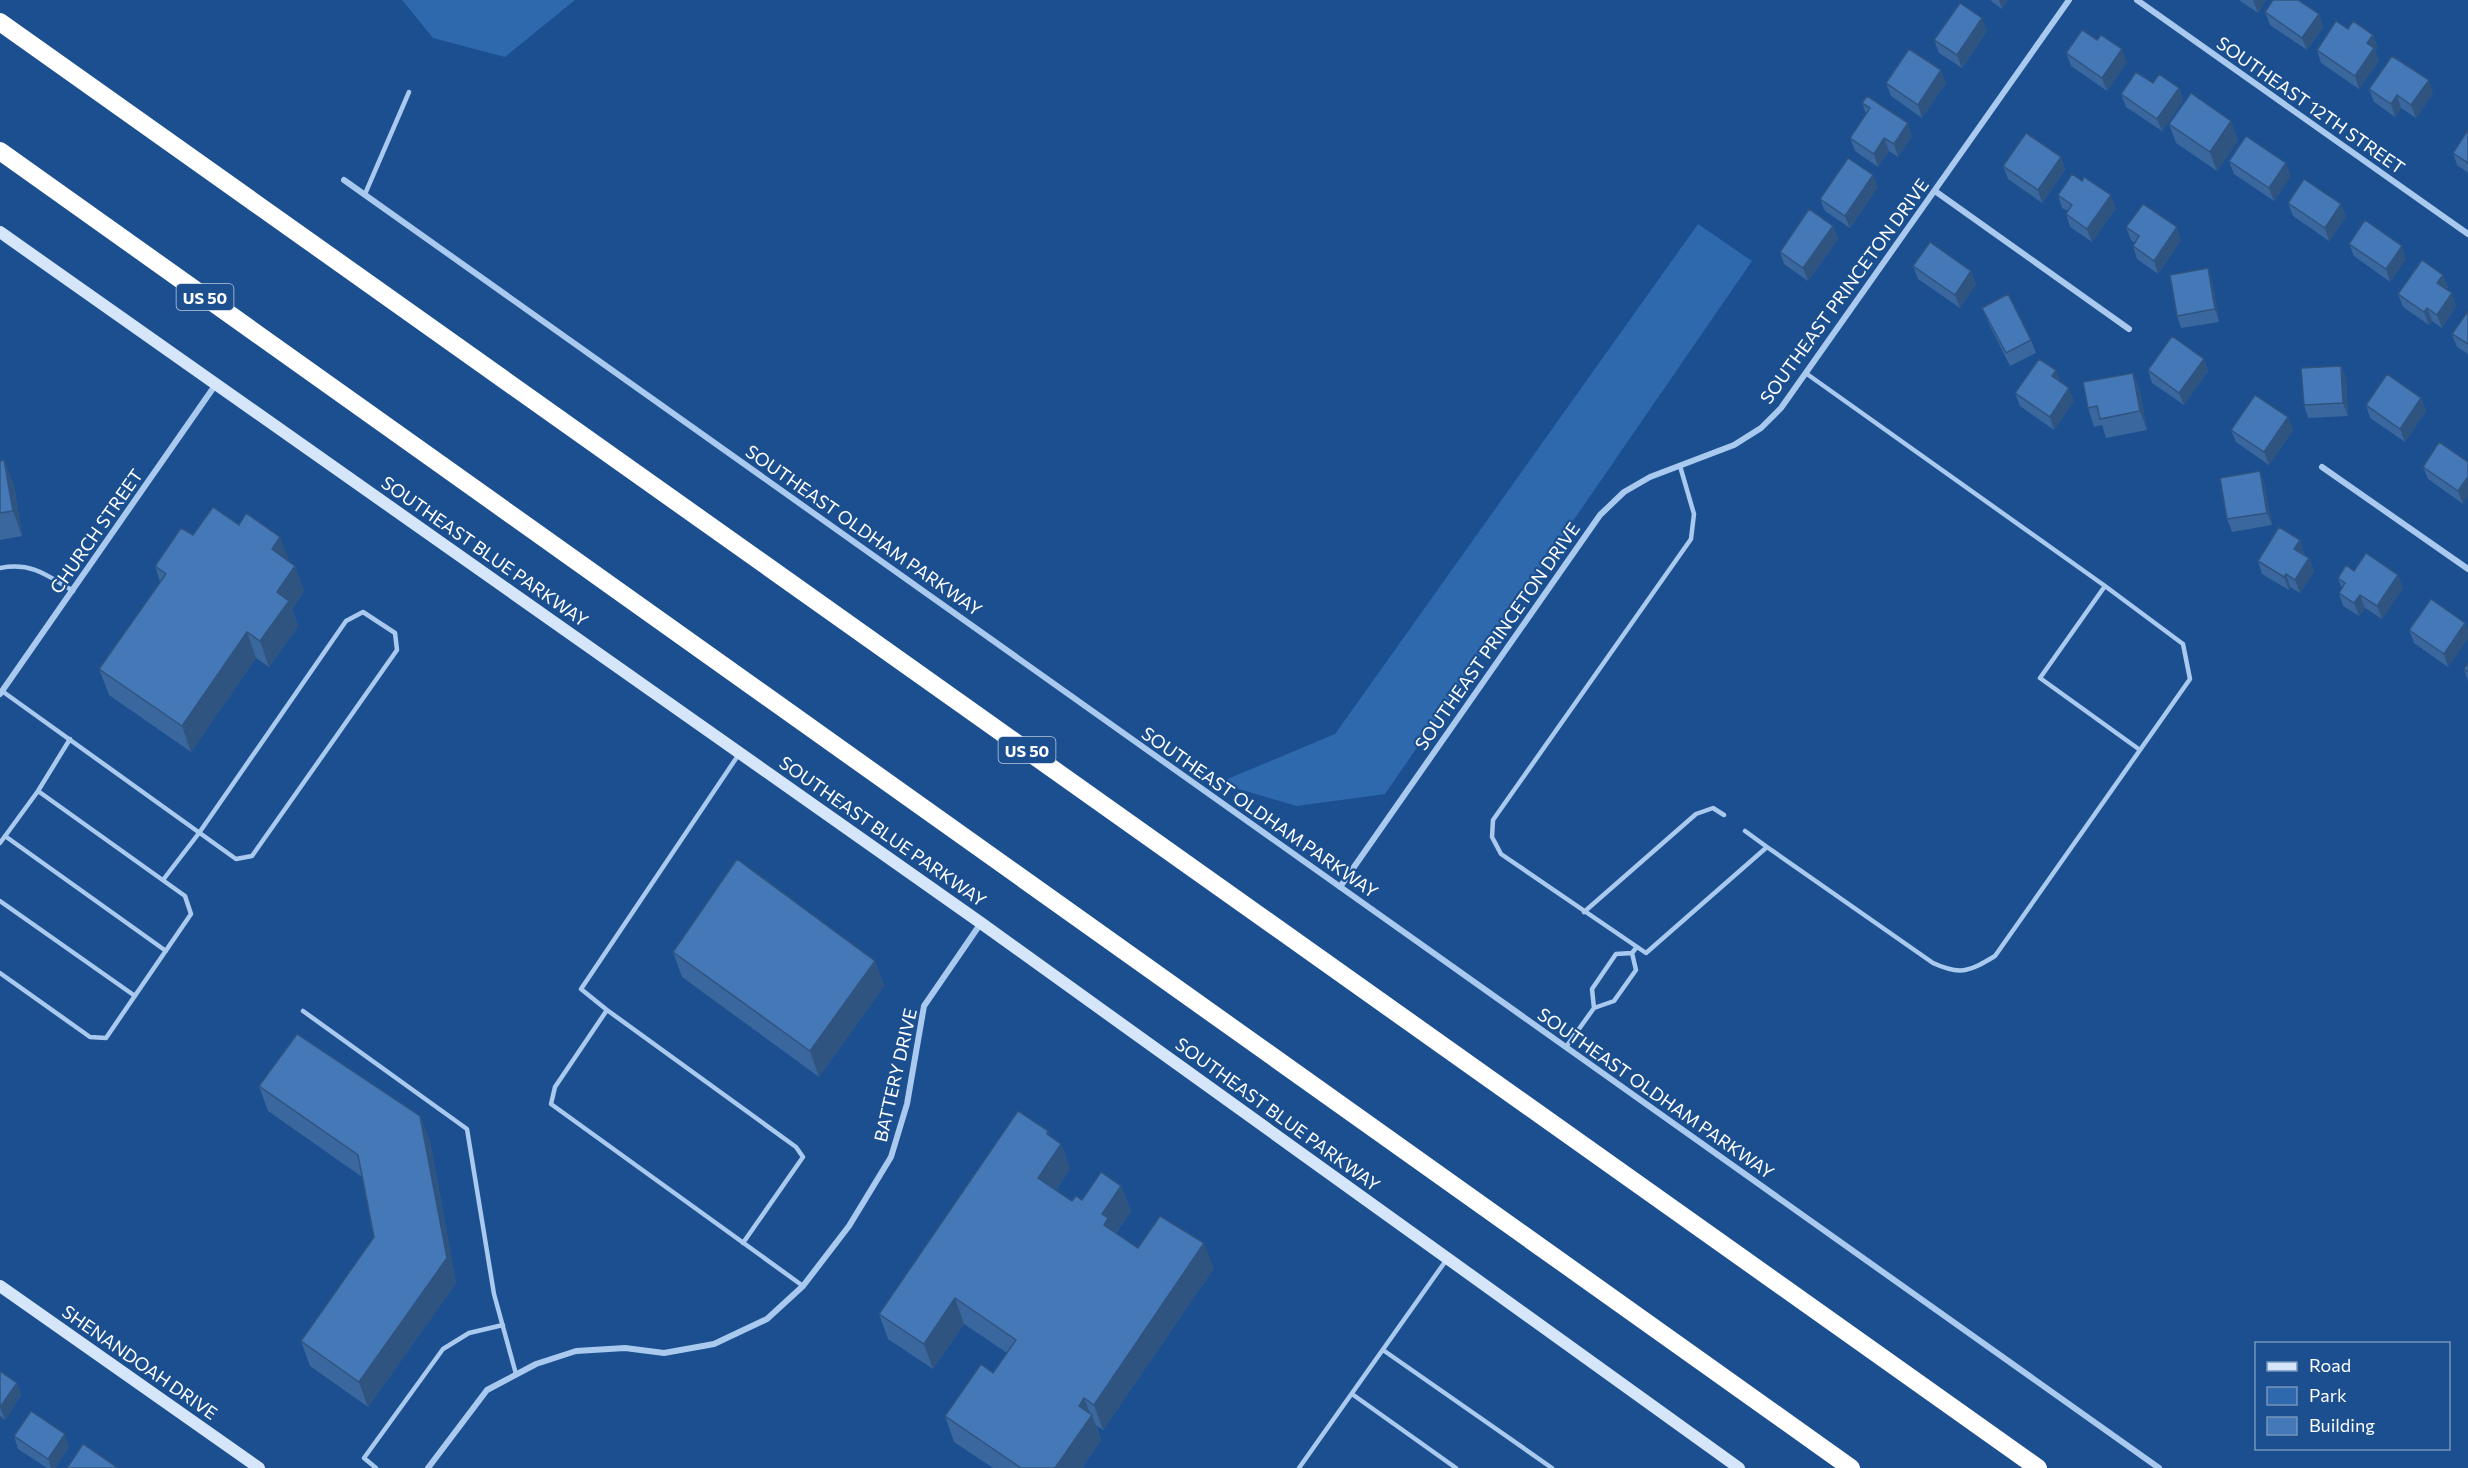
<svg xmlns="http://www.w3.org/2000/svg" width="2468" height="1468" viewBox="0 0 2468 1468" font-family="Commissioner,sans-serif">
<rect width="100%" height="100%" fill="#1b4f8f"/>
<path fill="#2e69ad" d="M 402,0 L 575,0 L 505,57 L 433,38 Z
M 1698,224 L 1752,261 L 1385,794 L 1297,806 L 1218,783 L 1335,734 Z"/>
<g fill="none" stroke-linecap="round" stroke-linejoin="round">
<path stroke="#a9c9ee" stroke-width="4.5" d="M 365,194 L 409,92
M 1680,466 L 1694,514 L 1691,539 L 1493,820 L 1492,837 L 1501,854 L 1646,953 L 1767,847 L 1933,963 C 1961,976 1970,971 1995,956 L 2190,679 L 2183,644 L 2105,586 L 1807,374
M 0,568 C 32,562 47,575 73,591
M 2105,586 L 2040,678 L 2140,750
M 2,691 L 236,859 L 252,856 L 397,650 L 395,633 L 363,612 L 346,621 L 199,833 L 163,880
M 739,754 L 581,989 L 607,1010 L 555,1087 L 551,1104 L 803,1286
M 1745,831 L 1767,847
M 5,836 L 166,951
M 0,843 L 38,791 L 70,739
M 0,901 L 135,996
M 1584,912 L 1696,814 L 1713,808 L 1724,815
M 1632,953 L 1636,970 L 1614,1001 L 1594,1008 L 1592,989 L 1616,954 L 1632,953 L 1636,948
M 0,973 L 90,1037 L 106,1038 L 191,914 L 185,896 L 38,791
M 607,1010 L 796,1147 L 803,1157 L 743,1243
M 303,1011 L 467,1129 L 494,1294 L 516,1374
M 1566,1047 L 1594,1008
M 1383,1350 L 1552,1468
M 1352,1394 L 1456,1468
M 376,1468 L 364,1458 L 443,1349 L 469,1333 L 503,1325
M 1299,1468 L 1447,1259"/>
<path stroke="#a9c9ee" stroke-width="6" d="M 2137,0 L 2468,234
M 344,180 L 2159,1468
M 1935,191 L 2129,329
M 2322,467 L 2468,569
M 0,694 L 216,384
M 1340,887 L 1600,515 L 1624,492 L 1650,477 L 1734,445 L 1761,428 L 1781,408 L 2069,0
M 428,1468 L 487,1390 L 536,1364 L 576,1351 L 625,1348 L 664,1353 L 714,1344 L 767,1319 L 803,1286 L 849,1226 L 891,1157 L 907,1104 L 924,1006 L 981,923"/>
<path stroke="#d6e6fa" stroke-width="12" d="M 0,232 L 981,923 L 1739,1468
M 0,1286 L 259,1468"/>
<path stroke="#fff" stroke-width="18" d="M 0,22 L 2038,1468
M 0,151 L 1851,1468"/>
</g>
<path fill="#3a679d" d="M 1990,0 L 2008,0 L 2002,9 Z
M 2239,0 L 2266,0 L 2258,13 Z
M 2265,12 L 2319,14 L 2323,27 L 2307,50 L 2270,25 Z
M 2348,29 L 2373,35 L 2377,47 L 2375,51 L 2379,61 L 2359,89 L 2321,63 L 2317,50 Z
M 1987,31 L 1962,68 L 1939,53 L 1934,40 Z
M 2097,40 L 2127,62 L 2107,91 L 2071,66 L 2066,53 Z
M 1886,83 L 1946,83 L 1922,118 L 1891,96 Z
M 2153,83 L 2179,88 L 2183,100 L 2162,131 L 2126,107 L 2121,94 Z
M 2369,89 L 2433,93 L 2416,118 L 2401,108 L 2395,117 L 2374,102 Z
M 1862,103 L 1912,136 L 1898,157 L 1889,151 L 1878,167 L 1855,151 L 1850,138 L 1866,114 Z
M 2169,124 L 2238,140 L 2217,171 L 2176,143 Z
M 2468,130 L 2468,173 L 2457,165 L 2453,153 Z
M 2061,157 L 2065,170 L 2042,203 L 2008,179 L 2003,166 Z
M 2229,161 L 2291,176 L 2274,201 L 2234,174 Z
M 1878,187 L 1850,228 L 1825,211 L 1820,199 Z
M 2058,195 L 2116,208 L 2092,242 L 2070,227 L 2066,214 L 2068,211 L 2062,208 Z
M 2288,203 L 2341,204 L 2346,217 L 2329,241 L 2293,216 Z
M 1833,226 L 1838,239 L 1808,281 L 1784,264 L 1780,252 Z
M 2126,227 L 2181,240 L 2158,274 L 2137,259 L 2133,246 L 2135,243 L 2131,240 Z
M 2349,244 L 2406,259 L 2390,282 L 2354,256 Z
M 1913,266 L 1971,271 L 1976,284 L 1960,308 L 1918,279 Z
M 2208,268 L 2212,281 L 2219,322 L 2181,328 L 2177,316 Z
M 2443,275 L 2448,288 L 2446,290 L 2456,306 L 2442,328 L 2432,321 L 2429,325 L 2403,307 L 2398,294 Z
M 1982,308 L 2031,340 L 2036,353 L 2010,366 L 1987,320 Z
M 2468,311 L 2468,354 L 2457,347 L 2452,334 Z
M 2204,359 L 2208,371 L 2184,405 L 2152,383 L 2148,370 Z
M 2341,366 L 2346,378 L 2348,416 L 2308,418 L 2304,405 Z
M 2133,373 L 2140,392 L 2147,430 L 2106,438 L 2102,425 L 2094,427 L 2088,408 Z
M 2060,382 L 2074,401 L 2054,430 L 2020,406 L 2015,393 Z
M 2421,398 L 2426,411 L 2405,442 L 2370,418 L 2366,405 Z
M 2288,417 L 2293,430 L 2269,465 L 2236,442 L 2231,430 Z
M 0,461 L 14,485 L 22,536 L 0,540 Z
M 2468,462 L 2463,504 L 2428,479 L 2423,467 Z
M 2260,471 L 2264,484 L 2272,525 L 2232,532 L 2227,519 Z
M 193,535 L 290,562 L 295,566 L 304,591 L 292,609 L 298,626 L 269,667 L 256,658 L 191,752 L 109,695 L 99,669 L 160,582 L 155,566 Z
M 2300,540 L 2304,553 L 2303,554 L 2309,558 L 2314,571 L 2300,593 L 2290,587 L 2289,590 L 2262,574 L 2258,561 Z
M 2354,571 L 2398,575 L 2403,588 L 2382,619 L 2365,608 L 2359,616 L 2343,606 L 2339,593 L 2342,589 L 2338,578 Z
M 2431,599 L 2448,667 L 2414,643 L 2409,630 Z
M 2468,663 L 2468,681 L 2464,669 Z
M 673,952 L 875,961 L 884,986 L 819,1077 L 682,977 Z
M 259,1086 L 420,1116 L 430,1141 L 456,1283 L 368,1407 L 310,1366 L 301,1341 L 374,1237 L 362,1177 L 268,1111 Z
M 1048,1131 L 1050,1136 L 1061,1144 L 1070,1169 L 1056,1190 L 1072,1201 L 1082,1200 L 1121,1186 L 1131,1211 L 1116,1233 L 1138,1248 L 1214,1268 L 1103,1430 L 1096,1425 L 1101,1440 L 1082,1468 L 993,1468 L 954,1442 L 945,1416 L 993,1373 L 1007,1353 L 964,1324 L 933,1369 L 888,1339 L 879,1314 Z
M 0,1371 L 17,1383 L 21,1395 L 5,1420 L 0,1416 Z
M 14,1436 L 69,1447 L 55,1468 L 47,1468 L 18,1449 Z"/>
<path fill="#305480" d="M 1999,0 L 2008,0 L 2002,9 Z
M 2253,0 L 2266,0 L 2258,13 Z
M 2319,14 L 2323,27 L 2307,50 L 2302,38 Z
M 1982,18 L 1987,31 L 1962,68 L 1957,55 Z
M 2373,35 L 2377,47 L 2375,51 L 2379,61 L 2359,89 L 2355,76 L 2367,43 Z
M 2122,49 L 2127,62 L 2107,91 L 2102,78 Z
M 1941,70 L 1946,83 L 1922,118 L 1918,105 Z
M 2429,80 L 2433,93 L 2416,118 L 2411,105 Z
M 2179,88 L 2183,100 L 2162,131 L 2157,119 Z
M 2397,95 L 2401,108 L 2395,117 L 2391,104 Z
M 2231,121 L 2238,140 L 2217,171 L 2210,152 Z
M 1908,123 L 1912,136 L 1898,157 L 1894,144 Z
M 1884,138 L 1889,151 L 1878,167 L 1874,154 Z
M 2061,157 L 2065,170 L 2042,203 L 2038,190 Z
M 2286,163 L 2291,176 L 2274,201 L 2269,188 Z
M 1873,175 L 1878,187 L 1850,228 L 1845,216 Z
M 2111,195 L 2116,208 L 2092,242 L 2087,229 Z
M 2341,204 L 2346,217 L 2329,241 L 2325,228 Z
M 1833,226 L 1838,239 L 1808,281 L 1803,268 Z
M 2177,227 L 2181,240 L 2158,274 L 2154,261 Z
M 2402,246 L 2406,259 L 2390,282 L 2386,269 Z
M 2208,268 L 2212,281 L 2219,322 L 2215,309 Z
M 1971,271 L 1976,284 L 1960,308 L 1955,295 Z
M 2443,275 L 2448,288 L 2442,296 L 2437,283 Z
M 2452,293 L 2456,306 L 2442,328 L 2437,315 Z
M 2427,308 L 2432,321 L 2429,325 L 2424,312 Z
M 2204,359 L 2208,371 L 2184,405 L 2179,393 Z
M 2341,366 L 2346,378 L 2348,416 L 2343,403 Z
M 2056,370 L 2061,383 L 2052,376 Z
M 2133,373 L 2140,392 L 2147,430 L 2140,411 Z
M 2069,388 L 2074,401 L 2054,430 L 2050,417 Z
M 2421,398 L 2426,411 L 2405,442 L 2400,429 Z
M 2288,417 L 2293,430 L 2269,465 L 2264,452 Z
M 4,460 L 14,485 L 22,536 L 13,511 Z
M 2260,471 L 2264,484 L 2272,525 L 2267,513 Z
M 2468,477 L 2468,496 L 2463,504 L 2458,491 Z
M 280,537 L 290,562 L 272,549 Z
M 2300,540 L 2304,553 L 2299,561 L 2294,549 Z
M 2309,558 L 2314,571 L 2300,593 L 2295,580 Z
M 295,566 L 304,591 L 292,609 L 298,626 L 269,667 L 260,641 L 277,592 Z
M 2286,574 L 2290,587 L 2289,590 L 2284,577 Z
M 2398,575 L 2403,588 L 2382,619 L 2377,606 Z
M 2360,595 L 2365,608 L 2359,616 L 2354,603 Z
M 2465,623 L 2468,630 L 2468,639 L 2448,667 L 2444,654 Z
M 247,632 L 256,658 L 191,752 L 182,726 Z
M 875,961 L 884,986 L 819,1077 L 810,1051 Z
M 420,1116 L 430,1141 L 456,1283 L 368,1407 L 359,1382 Z
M 1048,1131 L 1056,1152 L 1061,1144 L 1070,1169 L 1047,1203 L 1038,1178 L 1047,1134 Z
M 1121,1186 L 1131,1211 L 1114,1235 L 1104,1225 L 1102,1214 Z
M 1204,1243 L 1214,1268 L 1103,1430 L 1094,1405 Z
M 955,1298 L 964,1324 L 933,1369 L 924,1344 Z
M 17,1383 L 21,1395 L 5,1420 L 0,1407 Z
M 1084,1398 L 1091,1416 L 1092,1415 L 1101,1440 L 1082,1468 L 1055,1468 L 1079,1406 Z
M 65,1434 L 69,1447 L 55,1468 L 51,1468 L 48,1459 Z"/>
<path fill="#4478b7" stroke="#305480" stroke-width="1.5" d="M 2273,0 L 2298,0 L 2319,14 L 2302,38 L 2265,12 Z
M 1960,3 L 1982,18 L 1957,55 L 1934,40 Z
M 2336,21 L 2348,29 L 2353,21 L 2373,35 L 2367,43 L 2374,48 L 2355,76 L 2317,50 Z
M 2082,30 L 2097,40 L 2101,35 L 2122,49 L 2102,78 L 2066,53 Z
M 1909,49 L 1941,70 L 1918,105 L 1886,83 Z
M 2392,56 L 2429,80 L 2411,105 L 2397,95 L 2391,104 L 2369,89 Z
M 2136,72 L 2153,83 L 2159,74 L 2179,88 L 2157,119 L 2121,94 Z
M 2191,93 L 2231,121 L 2210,152 L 2169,124 Z
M 1867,96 L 1908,123 L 1894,144 L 1884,138 L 1874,154 L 1850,138 L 1870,108 L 1862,103 Z
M 2468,130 L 2468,163 L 2453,153 Z
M 2026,133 L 2061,157 L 2038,190 L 2003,166 Z
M 2246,136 L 2286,163 L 2269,188 L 2229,161 Z
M 1848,158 L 1873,175 L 1845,216 L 1820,199 Z
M 2072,174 L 2082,181 L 2084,177 L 2111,195 L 2087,229 L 2066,214 L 2072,205 L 2058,195 Z
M 2304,179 L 2341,204 L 2325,228 L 2288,203 Z
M 2143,204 L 2177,227 L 2154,261 L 2133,246 L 2139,236 L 2126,227 Z
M 1809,209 L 1833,226 L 1803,268 L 1780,252 Z
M 2365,220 L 2402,246 L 2386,269 L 2349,244 Z
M 1930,242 L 1971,271 L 1955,295 L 1913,266 Z
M 2422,260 L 2443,275 L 2437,283 L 2452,293 L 2437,315 L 2427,308 L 2424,312 L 2398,294 Z
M 2208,268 L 2215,309 L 2177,316 L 2170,275 Z
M 2008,294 L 2031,340 L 2006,353 L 1982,308 Z
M 2468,311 L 2468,344 L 2452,334 Z
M 2172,336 L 2204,359 L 2179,393 L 2148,370 Z
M 2039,359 L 2056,370 L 2052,376 L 2069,388 L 2050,417 L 2015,393 Z
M 2341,366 L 2343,403 L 2304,405 L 2301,368 Z
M 2133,373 L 2140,411 L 2100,419 L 2097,406 L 2088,408 L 2083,382 Z
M 2387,374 L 2421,398 L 2400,429 L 2366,405 Z
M 2255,395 L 2288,417 L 2264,452 L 2231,430 Z
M 2439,442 L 2468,462 L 2468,477 L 2458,491 L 2423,467 Z
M 4,460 L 13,511 L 0,513 L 0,461 Z
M 2260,471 L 2267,513 L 2227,519 L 2220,478 Z
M 213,507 L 239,525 L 246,513 L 280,537 L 272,549 L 295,566 L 277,592 L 289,601 L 260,641 L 247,632 L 182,726 L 99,669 L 166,574 L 155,566 L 181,528 L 193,535 Z
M 2279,527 L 2300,540 L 2294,549 L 2309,558 L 2295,580 L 2286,574 L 2284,577 L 2258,561 Z
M 2366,553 L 2398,575 L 2377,606 L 2360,595 L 2354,603 L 2339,593 L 2345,583 L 2338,578 L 2346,565 L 2354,571 Z
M 2431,599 L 2465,623 L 2444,654 L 2409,630 Z
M 2468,663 L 2468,672 L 2464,669 Z
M 737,859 L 875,961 L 810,1051 L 673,952 Z
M 297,1034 L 420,1116 L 447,1258 L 359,1382 L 301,1341 L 374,1237 L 358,1155 L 259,1086 Z
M 1018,1111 L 1048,1131 L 1047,1134 L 1061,1144 L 1038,1178 L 1072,1201 L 1076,1196 L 1082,1200 L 1101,1172 L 1121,1186 L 1102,1214 L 1108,1218 L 1104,1225 L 1138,1248 L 1160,1216 L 1204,1243 L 1094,1405 L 1084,1398 L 1079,1406 L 1092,1415 L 1055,1468 L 1021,1468 L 945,1416 L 981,1364 L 993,1373 L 1016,1340 L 955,1298 L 924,1344 L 879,1314 Z
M 0,1371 L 17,1383 L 0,1407 Z
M 31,1411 L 65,1434 L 48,1459 L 14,1436 Z
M 83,1444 L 118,1468 L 67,1468 Z"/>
<g text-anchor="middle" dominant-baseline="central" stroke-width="4.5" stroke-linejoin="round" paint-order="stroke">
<g fill="#1b4f8f" stroke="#bbcadd" stroke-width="1.5">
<rect x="176.5" y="284" width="57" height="26" rx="4.5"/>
<rect x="998.5" y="737" width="57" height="26" rx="4.5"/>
</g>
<g font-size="16" font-weight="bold" fill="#fff">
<text x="205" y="297">US 50</text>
<text x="1027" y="750">US 50</text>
</g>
<g font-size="18" fill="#fff" stroke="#1b4f8f">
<text transform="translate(2311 105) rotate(35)">SOUTHEAST 12TH STREET</text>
<text transform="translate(1844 291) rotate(-54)">SOUTHEAST PRINCETON DRIVE</text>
<text transform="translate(864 530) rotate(35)">SOUTHEAST OLDHAM PARKWAY</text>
<text transform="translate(96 531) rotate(-55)">CHURCH STREET</text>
<text transform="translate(485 551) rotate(35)">SOUTHEAST BLUE PARKWAY</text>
<text transform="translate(1497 636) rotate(-55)">SOUTHEAST PRINCETON DRIVE</text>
<text transform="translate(1260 812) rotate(35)">SOUTHEAST OLDHAM PARKWAY</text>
<text transform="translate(883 831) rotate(35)">SOUTHEAST BLUE PARKWAY</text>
<text transform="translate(895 1075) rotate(-77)">BATTERY DRIVE</text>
<text transform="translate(1656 1093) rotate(35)">SOUTHEAST OLDHAM PARKWAY</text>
<text transform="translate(1278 1114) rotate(36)">SOUTHEAST BLUE PARKWAY</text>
<text transform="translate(140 1362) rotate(35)">SHENANDOAH DRIVE</text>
</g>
</g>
<rect x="2255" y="1342" width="195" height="108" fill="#1b4f8f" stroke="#7695bc" stroke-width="1.5"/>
<rect x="2267" y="1362" width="30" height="9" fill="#d6e6fa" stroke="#7695bc" stroke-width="1.5"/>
<text x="2309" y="1372" font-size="18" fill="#ffffff">Road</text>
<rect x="2267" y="1387" width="30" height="18" fill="#2e69ad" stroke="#7695bc" stroke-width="1.5"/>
<text x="2309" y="1402" font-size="18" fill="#ffffff">Park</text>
<rect x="2267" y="1417" width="30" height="18" fill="#4478b7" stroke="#7695bc" stroke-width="1.5"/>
<text x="2309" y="1432" font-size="18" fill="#ffffff">Building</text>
</svg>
